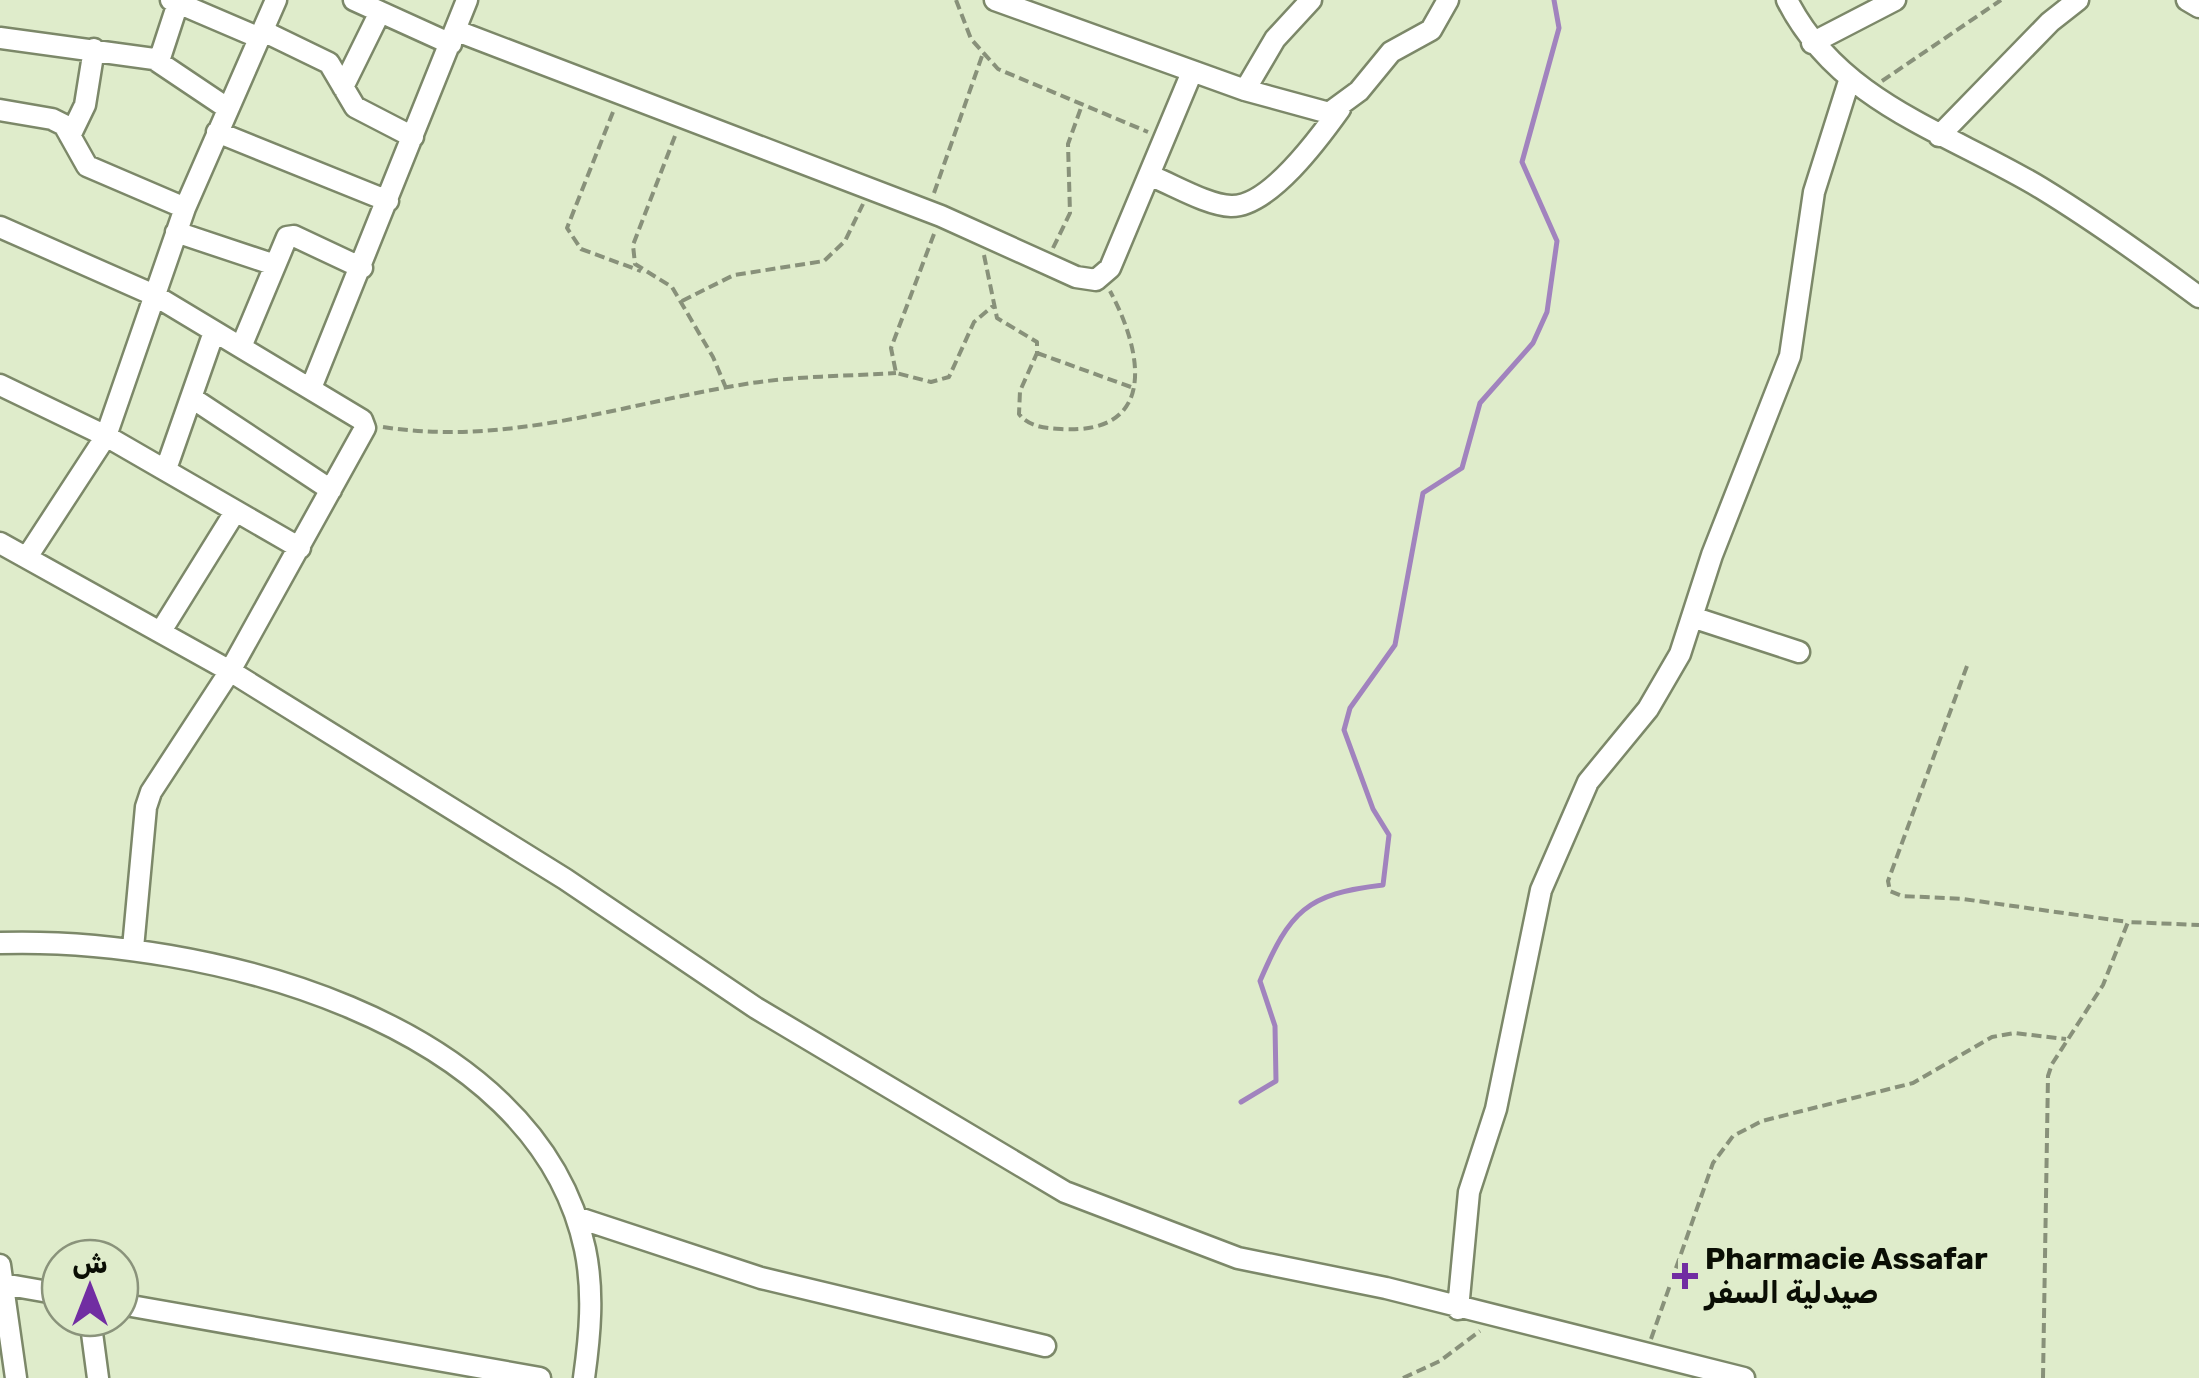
<svg xmlns="http://www.w3.org/2000/svg" width="2199" height="1378" viewBox="0 0 2199 1378" font-family="Rubik,Cairo,sans-serif">
<rect width="100%" height="100%" fill="#dfeccb"/>
<g fill="none" stroke-linecap="round" stroke-linejoin="round">
<path stroke="#a183be" stroke-width="5" d="M 1241,1102 L 1276,1081 L 1275,1026 L 1260,981 C 1290,911 1306,894 1383,885 L 1389,835 L 1373,809 L 1344,730 L 1350,708 L 1395,645 L 1423,493 L 1462,468 L 1480,403 L 1533,343 L 1547,312 L 1557,241 L 1522,162 L 1559,28 L 1554,0"/>
<g stroke="#7c8869" stroke-width="25">
<path id="minor" d="M 171,0 L 260,38
M 354,0 L 451,44
M 995,0 L 1245,90 L 1329,113 L 1359,91 L 1391,52 L 1431,30 L 1448,0
M 1787,0 C 1839,103 1948,132 2041,188 C 2095,221 2148,259 2199,297
M 2187,0 L 2199,7
M 263,31 L 329,63 L 355,107 L 413,137
M 457,31 L 941,216 L 1076,277 L 1096,280 L 1110,268 L 1192,72
M 0,38 L 154,59 L 227,108
M 1812,43 L 1895,0
M 159,61 L 178,3
M 343,87 L 380,12
M 1245,90 L 1275,39 L 1311,0
M 0,110 L 52,119 L 64,125 L 87,166 L 185,208
M 217,132 L 388,201
M 70,136 L 85,105 L 94,49
M 1939,136 L 2050,22 L 2078,0
M 1151,176 C 1174,185 1207,205 1231,206 C 1269,207 1320,137 1340,109
M 0,227 L 154,295 L 362,420 L 365,428 L 230,671 L 151,792 L 146,807 L 133,948
M 176,232 L 275,265
M 241,347 L 287,237 L 294,236 L 362,268
M 0,385 L 106,436 L 300,548
M 311,388 L 467,0
M 192,398 L 331,490
M 166,469 L 214,332
M 0,543 L 230,671 L 565,879 L 756,1008 L 1065,1192 L 1238,1258 L 1386,1288 L 1744,1378
M 27,557 L 106,436 L 185,208 L 276,0
M 1692,617 L 1799,652
M 161,631 L 235,512
M 0,943 C 201,937 536,1018 585,1249 C 594,1292 590,1335 584,1378
M 576,1217 L 761,1278 L 1045,1346
M 0,1265 L 16,1378
M 3,1284 L 60,1294
M 120,1304 L 540,1378
M 1458,1309 L 1469,1192 L 1496,1109 L 1541,890 L 1588,782 L 1648,709 L 1680,654 L 1712,555 L 1790,356 L 1814,192 L 1850,78
M 90,1318 L 98,1378"/>
</g>
<path stroke="#88917a" stroke-width="4" stroke-dasharray="10 5" stroke-linecap="butt" d="M 956,0 L 971,39 L 998,69 L 1148,132
M 1882,81 L 2001,0
M 613,112 L 567,228 L 581,249 L 641,271
M 675,136 L 633,245 L 635,264 L 672,287 L 713,357 L 726,388
M 934,193 L 982,56
M 934,234 L 891,348 L 896,373 L 931,382 L 949,377 L 974,322 L 994,305
M 1053,248 L 1070,213 L 1068,144 L 1082,105
M 984,255 L 997,318 L 1037,342 L 1037,353 L 1020,391 L 1019,414 C 1029,427 1045,428 1061,429 C 1158,435 1143,352 1110,291
M 682,301 L 734,275 L 824,261 L 845,241 L 863,204
M 1037,353 L 1131,387
M 383,427 C 511,447 628,402 752,383 C 799,376 849,376 896,373
M 1967,666 L 1888,881 L 1890,891 L 1902,896 L 1963,899 L 2128,922
M 1651,1339 L 1713,1163 L 1733,1136 L 1762,1121 L 1913,1083 L 1992,1037 L 2014,1033 L 2066,1039
M 1403,1378 L 1440,1361 L 1480,1331
M 2043,1378 L 2048,1076 L 2052,1064 L 2103,985 L 2128,922 L 2199,925"/>
<use href="#minor" stroke="#fff" stroke-width="20"/>
</g>
<path fill="#712da2" stroke="#dfeccb" stroke-width="4" d="M1680 1261h10v10h10v10h-10v10h-10v-10h-10v-10h10z"/>
<g text-anchor="middle" dominant-baseline="central" stroke-width="8" stroke-linejoin="round" paint-order="stroke">
<g font-size="30" font-weight="bold" fill="#0a0e04" stroke="#dfeccb" text-anchor="start">
<text x="1705" y="1259">Pharmacie Assafar<tspan x="1705" dy="34">صيدلية السفر</tspan></text>
</g>
</g>
<g transform="translate(90 1288)"><circle r="48" fill="#dfeccb" stroke="#8a937b" stroke-width="2.5"/>
<path d="M0-8L18 38L0 25L-18 38Z" fill="#712da2"/>
<text y="-15" font-size="28" font-weight="bold" text-anchor="middle" fill="#0a0e04">ش</text>
</g>
</svg>
